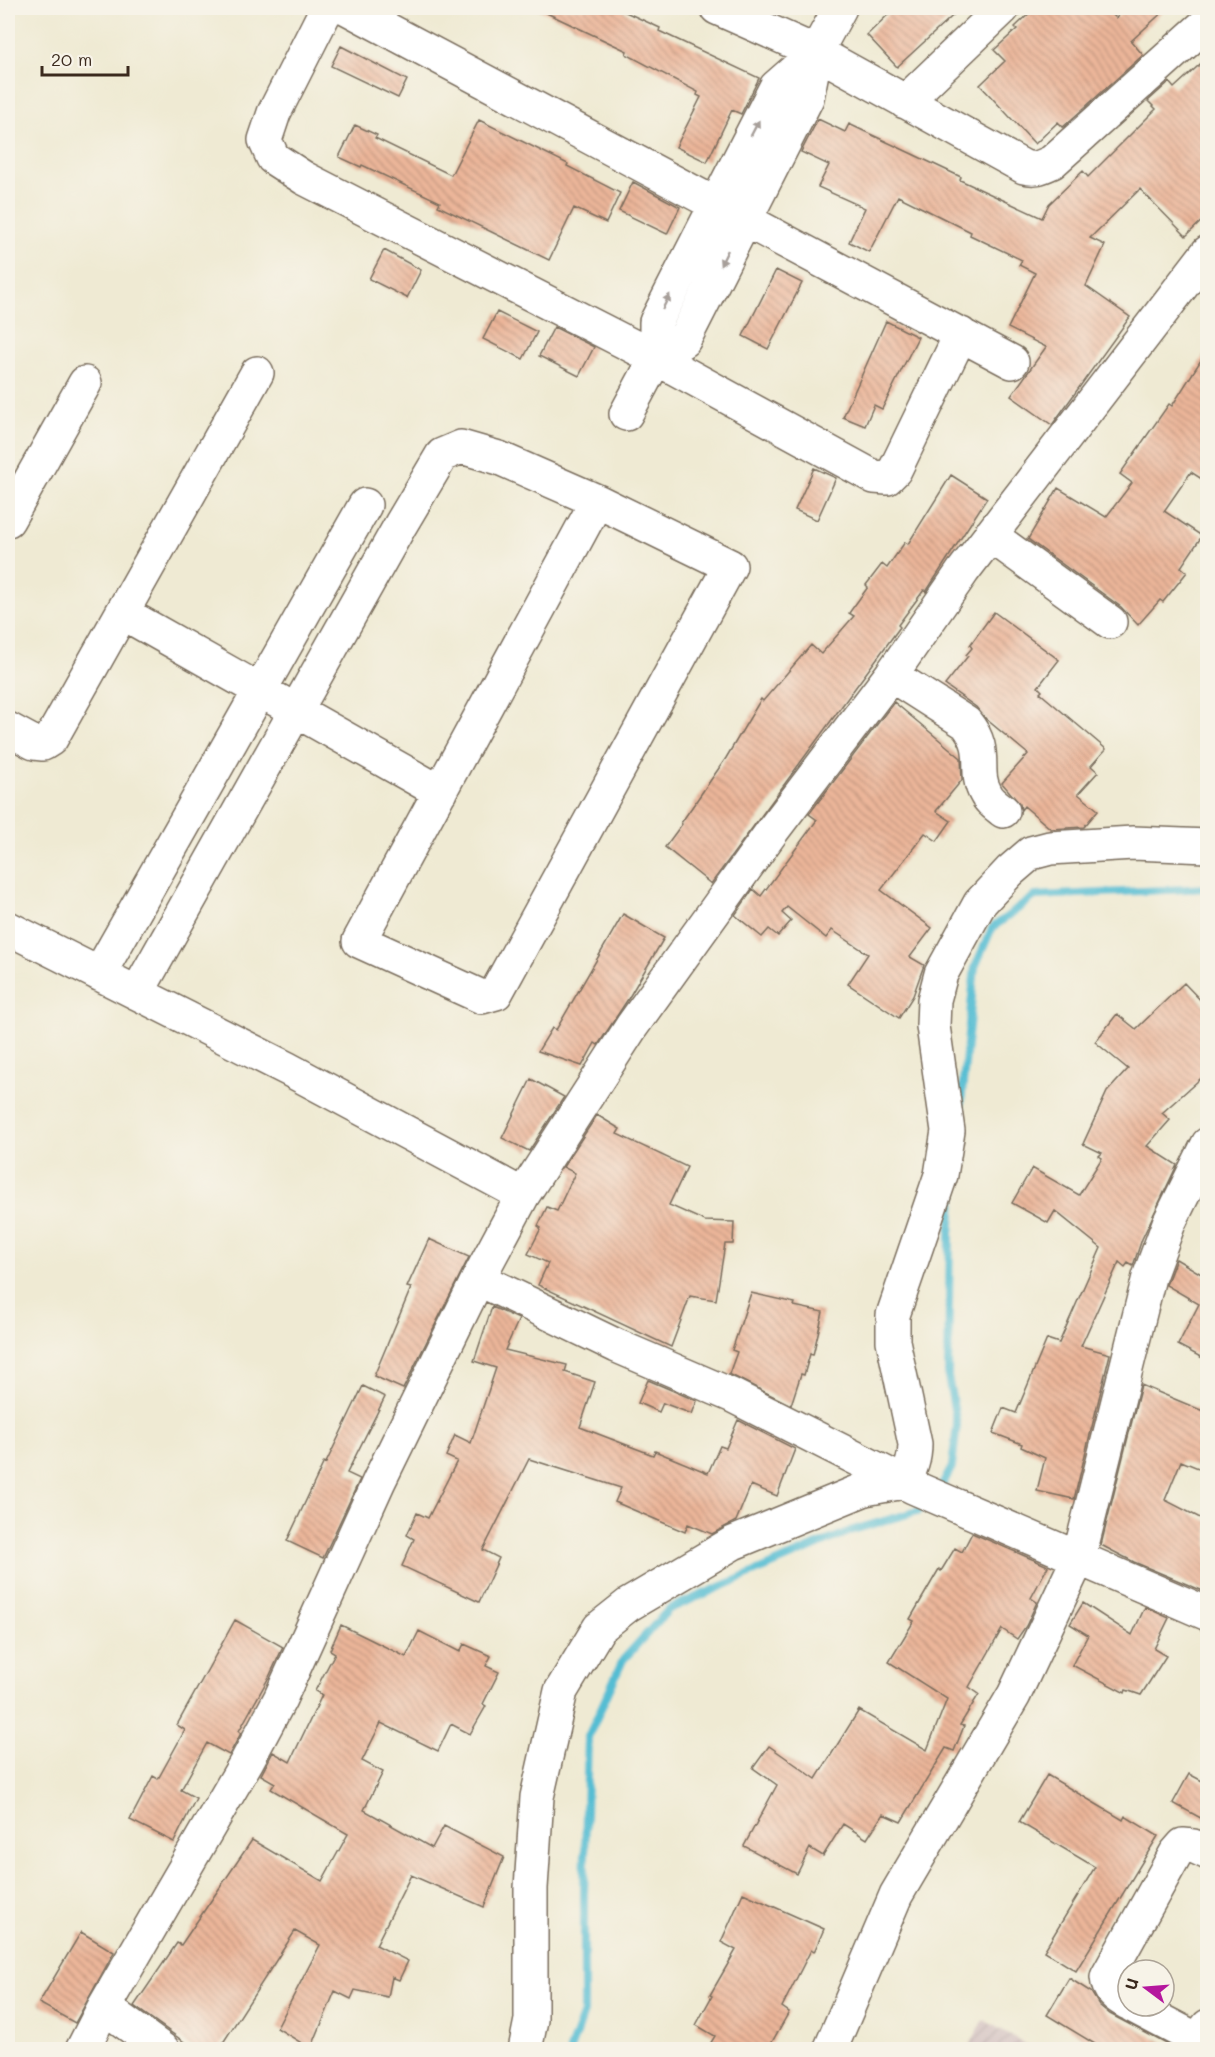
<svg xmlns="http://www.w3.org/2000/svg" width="1215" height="2057" viewBox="0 0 1215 2057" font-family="Mali,sans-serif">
<defs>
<pattern id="industrial-furrows" width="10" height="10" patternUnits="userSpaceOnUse" patternTransform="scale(1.5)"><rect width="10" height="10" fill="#d2bfbf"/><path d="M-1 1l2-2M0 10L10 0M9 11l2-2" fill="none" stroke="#b5a4a4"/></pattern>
<pattern id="building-back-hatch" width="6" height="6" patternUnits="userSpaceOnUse" patternTransform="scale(1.5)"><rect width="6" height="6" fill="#ecb69a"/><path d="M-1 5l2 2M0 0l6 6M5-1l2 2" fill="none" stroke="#c0947d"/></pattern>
</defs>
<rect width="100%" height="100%" fill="#f7f3e8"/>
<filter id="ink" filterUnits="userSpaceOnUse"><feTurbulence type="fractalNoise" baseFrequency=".0167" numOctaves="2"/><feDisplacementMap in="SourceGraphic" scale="12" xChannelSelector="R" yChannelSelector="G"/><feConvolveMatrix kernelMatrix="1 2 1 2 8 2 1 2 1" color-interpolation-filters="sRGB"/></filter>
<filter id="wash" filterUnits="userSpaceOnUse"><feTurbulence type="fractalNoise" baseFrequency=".008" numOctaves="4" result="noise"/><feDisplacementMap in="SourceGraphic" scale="24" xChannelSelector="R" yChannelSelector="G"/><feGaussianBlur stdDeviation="1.35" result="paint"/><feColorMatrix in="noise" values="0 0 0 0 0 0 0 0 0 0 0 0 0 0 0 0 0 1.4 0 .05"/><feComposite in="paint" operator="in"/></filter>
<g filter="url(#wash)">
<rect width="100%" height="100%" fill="#efead3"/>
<path fill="url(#industrial-furrows)" d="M 984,2020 L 1034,2049 L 967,2049 Z"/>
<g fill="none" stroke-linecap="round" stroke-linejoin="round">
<path stroke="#55bdd3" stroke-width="8" d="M 960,1112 L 975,967 L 992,928 L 1035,896 L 1208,888
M 939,1491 L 952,1467 L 957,1425 L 948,1377 L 950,1234 L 955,1179
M 570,2050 L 584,2013 L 584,1893 L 588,1737 L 623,1660 L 669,1609 L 853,1530 L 918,1511 L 928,1503"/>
</g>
<g id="blocks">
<path fill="url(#building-back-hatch)" d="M 536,8 L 617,8 L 660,28 L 659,31 L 759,78 L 741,114 L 732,110 L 707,162 L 676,147 L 701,97 L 697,95 L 698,92 L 626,54 L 627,51 Z
M 895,8 L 961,8 L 897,67 L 867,35 Z
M 1035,8 L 1106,8 L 1116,18 L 1127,8 L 1167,8 L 1131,41 L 1143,55 L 1063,127 L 1058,122 L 1035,144 L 980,85 L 1005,61 L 994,50 L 1017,29 L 1015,27 Z
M 341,46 L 407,80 L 398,98 L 331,66 Z
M 1208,57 L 1208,215 L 1186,236 L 1140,189 L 1090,238 L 1105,245 L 1086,286 L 1130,317 L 1052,425 L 1011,396 L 1046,347 L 1008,328 L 1035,273 L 1019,265 L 1022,260 L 970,235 L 971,232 L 898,196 L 869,252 L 849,242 L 865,208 L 818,187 L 829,165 L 801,152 L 818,119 L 845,132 L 849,124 L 961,177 L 960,180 L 1042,218 L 1049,204 L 1083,171 L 1088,177 L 1156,109 L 1148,101 L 1169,82 L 1174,88 Z
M 479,120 L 568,164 L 567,166 L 620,193 L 606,223 L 574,208 L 549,260 L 438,206 L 440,202 L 362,165 L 361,167 L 339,157 L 355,125 L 377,135 L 375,138 L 451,175 Z
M 633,182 L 680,207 L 667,234 L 619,211 Z
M 384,250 L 421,270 L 407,298 L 369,279 Z
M 776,270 L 802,283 L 768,349 L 743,336 Z
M 497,312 L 537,332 L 523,359 L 483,339 Z
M 886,321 L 918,337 L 882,409 L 874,405 L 865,426 L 843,417 Z
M 554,327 L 594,347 L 579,376 L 539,356 Z
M 1208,349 L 1208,483 L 1191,472 L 1164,511 L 1202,536 L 1181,567 L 1187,572 L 1163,602 L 1160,600 L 1138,625 L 1121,607 L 1028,539 L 1058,488 L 1106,517 L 1132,483 L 1120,474 L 1169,404 L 1172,406 Z
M 814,468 L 836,478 L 817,520 L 795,510 Z
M 951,475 L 987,498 L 926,592 L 924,590 L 898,625 L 900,627 L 711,884 L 665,847 L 682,824 L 681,823 L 726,758 L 761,699 L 763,701 L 811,645 L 821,654 L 854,616 L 849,613 L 868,587 L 866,585 L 882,564 L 887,568 L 905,542 L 908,544 Z
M 994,612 L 1059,660 L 1038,687 L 1042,691 L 1040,693 L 1106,749 L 1091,766 L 1098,772 L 1078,794 L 1098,810 L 1084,827 L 1051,829 L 1024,806 L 1021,810 L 1020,804 L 1002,783 L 1028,754 L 986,719 L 976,707 L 945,685 L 968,656 L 966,655 L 972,648 L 970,645 Z
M 894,702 L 961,758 L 962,780 L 936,811 L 951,821 L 937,841 L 925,833 L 881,890 L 932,928 L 910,957 L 924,965 L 913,996 L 899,1018 L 848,984 L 868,954 L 832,930 L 826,938 L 787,907 L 782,913 L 791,921 L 778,936 L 769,929 L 762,937 L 735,915 L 753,889 L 761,896 L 817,820 L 809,814 Z
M 623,914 L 664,938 L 628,999 L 598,1045 L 595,1043 L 582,1066 L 538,1051 L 552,1028 L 556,1030 Z
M 1184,983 L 1208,1008 L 1208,1072 L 1162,1113 L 1170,1120 L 1147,1146 L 1177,1165 L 1142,1239 L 1133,1266 L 1128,1263 L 1125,1267 L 1119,1262 L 1081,1346 L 1110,1354 L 1074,1499 L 1037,1491 L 1045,1458 L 1021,1447 L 1022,1444 L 993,1433 L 1003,1408 L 1016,1413 L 1047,1339 L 1059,1343 L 1101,1248 L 1055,1211 L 1048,1223 L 1012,1203 L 1032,1168 L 1079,1195 L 1102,1158 L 1099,1156 L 1102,1153 L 1083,1144 L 1107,1092 L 1128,1069 L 1095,1042 L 1117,1014 L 1136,1029 Z
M 531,1079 L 564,1097 L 529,1151 L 502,1138 Z
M 597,1115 L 620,1129 L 617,1134 L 687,1167 L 669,1205 L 705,1221 L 734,1222 L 733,1244 L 725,1244 L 716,1300 L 690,1296 L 671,1347 L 538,1285 L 548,1263 L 528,1254 L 541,1228 L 538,1226 L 547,1207 L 557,1211 L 575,1173 L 563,1167 Z
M 429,1239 L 469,1257 L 403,1389 L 374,1376 L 411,1288 L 407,1287 Z
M 1176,1259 L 1208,1278 L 1208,1361 L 1178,1345 L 1199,1304 L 1166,1285 Z
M 751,1293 L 795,1303 L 794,1306 L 823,1312 L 813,1355 L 810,1354 L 804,1375 L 801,1374 L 791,1405 L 729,1374 L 737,1352 L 732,1350 Z
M 492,1307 L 519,1319 L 505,1350 L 567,1365 L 565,1372 L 595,1382 L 580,1427 L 653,1455 L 655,1451 L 708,1473 L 720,1446 L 726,1448 L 738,1420 L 795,1449 L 777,1496 L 751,1485 L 736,1521 L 712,1534 L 688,1524 L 685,1532 L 615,1502 L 621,1488 L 529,1459 L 483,1550 L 499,1558 L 479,1602 L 402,1566 L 414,1539 L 407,1535 L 417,1513 L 428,1518 L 457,1461 L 446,1456 L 455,1435 L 471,1443 L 496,1368 L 474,1361 Z
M 648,1380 L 697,1401 L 692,1414 L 663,1403 L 659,1412 L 638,1403 Z
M 1141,1385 L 1208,1413 L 1208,1472 L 1181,1461 L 1165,1500 L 1208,1522 L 1208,1593 L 1134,1562 L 1101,1545 Z
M 363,1386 L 385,1397 L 347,1473 L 360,1479 L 323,1558 L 287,1541 L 324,1462 L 326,1463 Z
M 972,1533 L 1048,1566 L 1031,1598 L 1037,1602 L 1026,1626 L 1017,1639 L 1002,1629 L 969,1687 L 979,1694 L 960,1725 L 964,1726 L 954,1751 L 946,1748 L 901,1822 L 883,1814 L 867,1839 L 843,1824 L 823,1856 L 810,1848 L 797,1874 L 744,1846 L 777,1785 L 753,1768 L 769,1746 L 816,1779 L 859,1710 L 927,1750 L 947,1699 L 889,1662 L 914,1621 L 910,1619 L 939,1569 L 941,1571 L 955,1548 L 962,1552 Z
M 1083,1603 L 1132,1635 L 1145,1607 L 1169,1618 L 1154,1649 L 1166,1656 L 1141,1695 L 1126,1690 L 1125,1693 L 1072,1665 L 1088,1635 L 1070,1624 Z
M 235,1620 L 283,1647 L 269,1677 L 239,1731 L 241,1733 L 229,1755 L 207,1743 L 181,1790 L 196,1798 L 174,1842 L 130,1820 L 153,1776 L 158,1779 L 185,1730 L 177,1725 Z
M 341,1625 L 406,1657 L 419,1631 L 460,1652 L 464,1644 L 491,1656 L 486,1666 L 499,1672 L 483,1704 L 486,1706 L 470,1734 L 451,1724 L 438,1751 L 381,1723 L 362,1761 L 383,1772 L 364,1810 L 432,1848 L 444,1826 L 504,1857 L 484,1907 L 411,1875 L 376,1945 L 408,1961 L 399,1980 L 392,1977 L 388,1997 L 355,1990 L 351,1999 L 335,1991 L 311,2049 L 277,2028 L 320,1945 L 295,1931 L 219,2049 L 194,2049 L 134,2006 L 177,1943 L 181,1945 L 252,1840 L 322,1881 L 348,1834 L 271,1789 L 275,1783 L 261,1775 L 273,1752 L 290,1762 L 322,1695 L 315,1691 L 335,1653 L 330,1650 Z
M 1189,1774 L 1208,1784 L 1208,1822 L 1173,1803 Z
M 1047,1775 L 1123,1820 L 1125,1816 L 1158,1836 L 1076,1971 L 1044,1951 L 1095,1867 L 1019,1822 Z
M 743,1893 L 824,1929 L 814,1952 L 811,1950 L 782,2007 L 789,2012 L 768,2049 L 707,2049 L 715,2036 L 696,2025 L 712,1996 L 710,1995 L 736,1950 L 721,1942 Z
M 81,1932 L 114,1952 L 75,2023 L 39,2003 Z
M 1069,1978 L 1091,1992 L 1099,2005 L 1110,2014 L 1176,2049 L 1103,2049 L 1047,2015 Z"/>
</g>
</g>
<g filter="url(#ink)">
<use href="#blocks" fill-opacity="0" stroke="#7a6d5d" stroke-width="1.5"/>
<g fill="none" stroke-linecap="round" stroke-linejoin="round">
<g stroke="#7a6d5d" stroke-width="36">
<path id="minor" d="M 327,8 L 274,113 L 265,140 L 273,158 L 304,178 L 656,358 L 874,477 L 887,478 L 895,470 L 961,334
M 347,8 L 1012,362
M 717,8 L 816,52 L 1024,167 C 1036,170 1041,167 1052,162 L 1208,22
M 905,102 L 1003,8
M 656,358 L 656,322 L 776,87 L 816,52
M 626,414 L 656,358 L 684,340 L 807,98 L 816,52 L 840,8
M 8,520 L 85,383
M 990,535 L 1110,622
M 123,613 L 440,792
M 891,675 L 966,723 C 990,752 972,770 986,794 C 989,801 997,806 1003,811
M 8,729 L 34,743 L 43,744 L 51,739 L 257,373
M 8,928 L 288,1069 L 523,1195
M 99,974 L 365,505
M 137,993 L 401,524 L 442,455 L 461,447 L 499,458 L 597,501 L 730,566 L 496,993 L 482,997 L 359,941 L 597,501
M 478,1279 L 617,1346 L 731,1395 L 913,1487 L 1208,1614
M 1128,2003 C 1117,1997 1108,1991 1107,1977 L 1176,1853 L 1183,1845 L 1193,1846 L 1208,1853
M 1133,2006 L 1194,2038 L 1199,2038 L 1208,2026
M 104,2007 L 163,2050
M 82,2050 L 104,2007 L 247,1761 L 280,1699 L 379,1481 L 478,1279 L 523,1195 L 632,1026 L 773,830 L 891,675 L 963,571 L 1208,252
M 525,2050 L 531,2020 L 531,1888 L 537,1797 L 561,1691 L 599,1628 L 628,1605 L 733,1543 L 865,1489 L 904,1482 C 911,1469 915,1459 915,1444 L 893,1341 L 893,1315 L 941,1175 L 948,1131 L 933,1026 L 934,1000 L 941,974 L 980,903 L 1010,871 L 1031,853 L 1050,848 L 1133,843 L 1208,846
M 830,2050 L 896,1895 L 1014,1695 L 1079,1557 L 1149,1277 L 1169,1223 L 1208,1144"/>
</g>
<use href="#minor" stroke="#fff" stroke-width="33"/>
</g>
<defs><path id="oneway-solid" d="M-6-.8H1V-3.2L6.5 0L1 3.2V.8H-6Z" transform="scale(1.5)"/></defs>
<g fill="#a79f9a">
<use href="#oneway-solid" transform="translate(755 128) rotate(-62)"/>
<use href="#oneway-solid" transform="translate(724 258) rotate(116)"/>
<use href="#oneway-solid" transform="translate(666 302) rotate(-64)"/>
</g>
</g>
<rect width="1215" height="2057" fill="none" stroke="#f7f3e8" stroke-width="30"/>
<g transform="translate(1146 1988) rotate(286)"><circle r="28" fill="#f7f3e8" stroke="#aca397" stroke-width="1.5"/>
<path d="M0-4.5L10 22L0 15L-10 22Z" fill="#b5179e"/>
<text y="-9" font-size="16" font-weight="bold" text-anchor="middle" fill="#3b2a1e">U</text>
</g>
<path d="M42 66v9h86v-9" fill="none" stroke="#3b2a1e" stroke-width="3"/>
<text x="51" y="66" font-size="18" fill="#3b2a1e" stroke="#f7f3e8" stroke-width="4.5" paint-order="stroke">20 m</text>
</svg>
